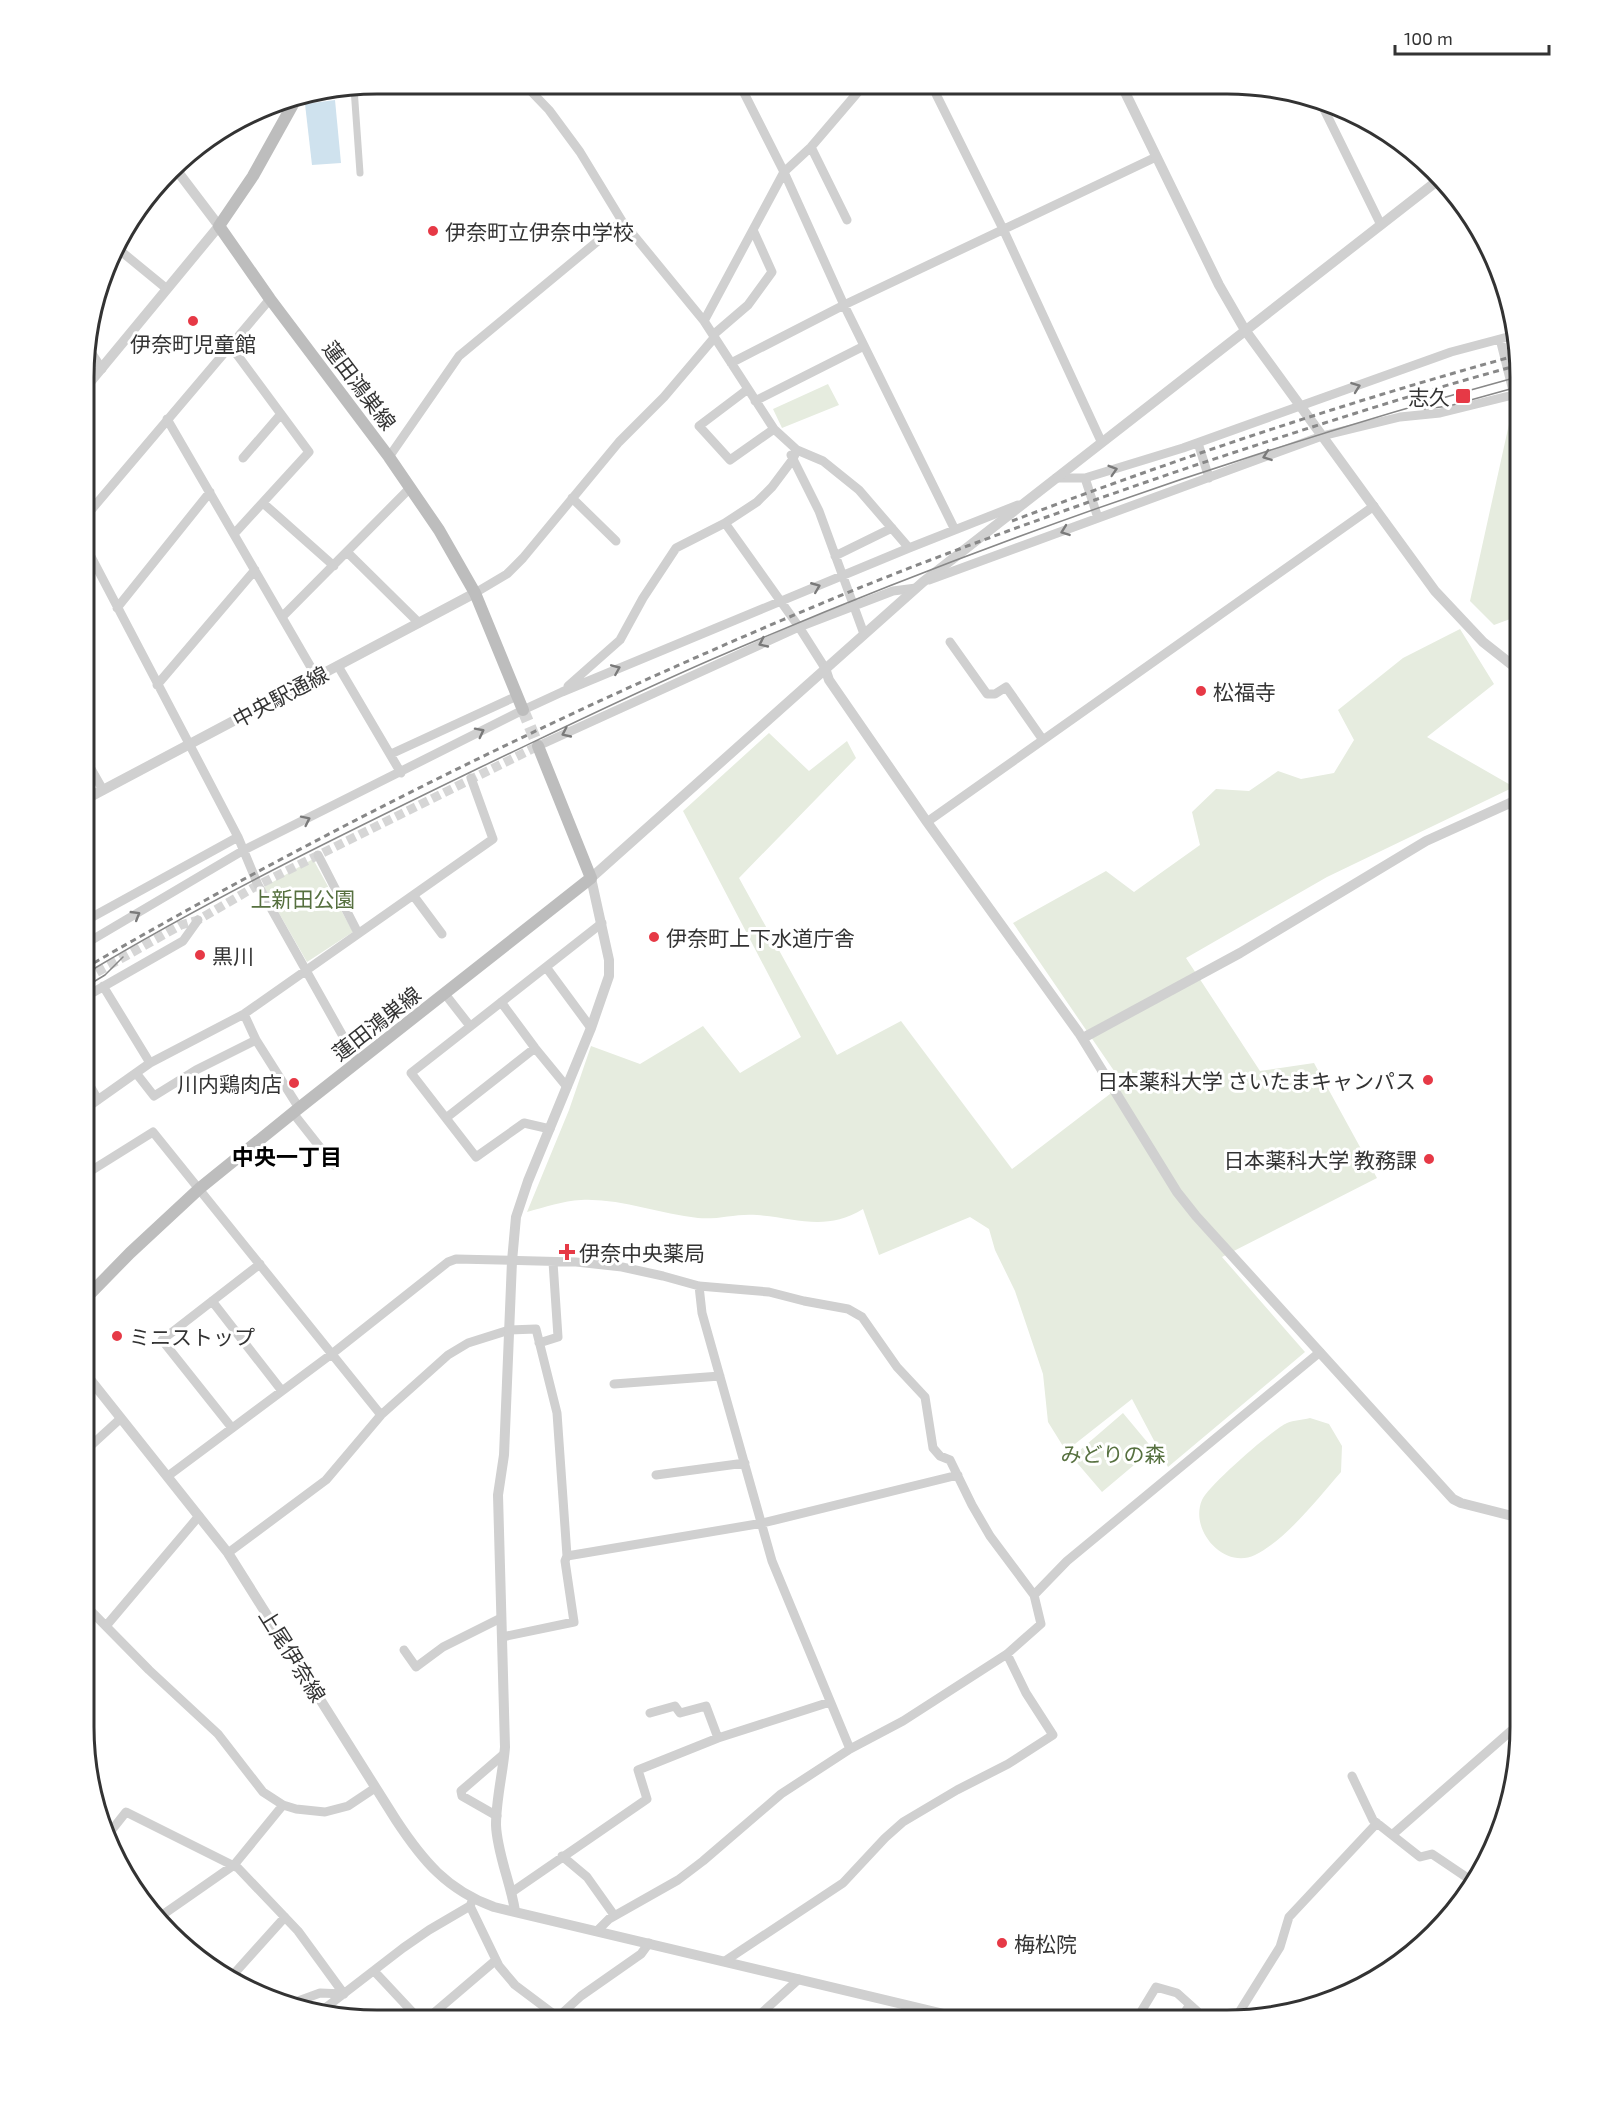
<svg xmlns="http://www.w3.org/2000/svg" width="1605" height="2104" viewBox="0 0 1605 2104" font-family="'Exo 2','Noto Sans JP',sans-serif">
<rect width="100%" height="100%" fill="#fff"/>
<path fill="#e6ecdf" d="M 828,384 L 839,405 L 782,428 L 773,409 Z
M 1521,403 L 1521,615 L 1494,625 L 1470,601 L 1513,406 Z
M 1460,629 L 1494,684 L 1427,737 L 1514,787 L 1327,877 L 1186,958 L 1260,1071 L 1314,1063 L 1377,1178 L 1222,1257 L 1305,1352 L 1168,1467 L 1132,1399 L 1066,1451 L 1048,1422 L 1043,1374 L 1015,1291 L 995,1250 L 989,1229 L 970,1217 L 879,1255 L 863,1209 C 825,1232 797,1218 757,1215 C 737,1213 718,1220 698,1218 C 659,1214 620,1198 581,1200 C 563,1201 545,1207 527,1212 L 569,1110 L 591,1046 L 640,1064 L 703,1026 L 740,1073 L 801,1037 L 683,811 L 769,733 L 809,771 L 847,741 L 856,758 L 739,878 L 837,1055 L 901,1021 L 1012,1169 L 1123,1084 L 1013,923 L 1106,871 L 1134,892 L 1200,845 L 1192,812 L 1216,789 L 1249,791 L 1278,771 L 1301,779 L 1334,773 L 1354,740 L 1338,710 L 1403,658 Z
M 313,859 L 353,932 L 307,962 L 264,887 Z
M 1123,1413 L 1153,1449 L 1102,1492 L 1072,1457 Z
M 1310,1418 L 1329,1424 L 1342,1446 L 1341,1472 C 1318,1498 1286,1540 1255,1555 C 1224,1570 1189,1530 1202,1500 C 1208,1486 1273,1429 1287,1423 C 1294,1420 1302,1420 1310,1418 Z"/>
<path fill="#cfe2ee" d="M 335,100 L 341,163 L 312,165 L 305,104 Z"/>
<g fill="none" stroke-linecap="round" stroke-linejoin="round">
<path stroke="#d6d6d6" stroke-width="9" stroke-dasharray="9 4.5" stroke-linecap="butt" d="M 85,979 L 181,925 L 198,920 L 258,885 L 538,746"/>
<path stroke="#d6d6d6" stroke-width="12" stroke-dasharray="12 6" stroke-linecap="butt" d="M 523,710 L 538,746"/>
<path stroke="#d0d0d0" stroke-width="7" d="M 354,88 L 360,173"/>
<path stroke="#d0d0d0" stroke-width="9" d="M 524,84 L 549,110 L 580,152 L 622,221 L 704,321 L 774,429 L 797,450 L 823,461 L 859,490 L 909,548
M 740,85 L 784,172 L 844,305 L 955,530
M 932,86 L 1004,231 L 1101,441
M 1320,101 L 1381,225
M 811,147 L 847,220
M 117,248 L 167,289
M 704,321 L 784,172 L 811,147 L 864,85
M 713,335 L 748,305 L 772,272 L 754,232
M 1500,339 L 1514,395
M 230,345 L 309,452 L 234,534
M 87,346 L 102,369
M 731,363 L 844,305 L 1156,157
M 748,389 L 699,426 L 730,460 L 774,429
M 755,401 L 864,346
M 167,419 L 316,676
M 1198,443 L 1209,478
M 791,455 L 819,511 L 864,634
M 389,457 L 459,356 L 622,221
M 243,458 L 281,414
M 1056,478 L 1085,478 L 1183,448 L 1451,352 L 1515,335
M 1085,478 L 1098,518
M 572,498 L 616,541
M 263,503 L 334,566
M 86,516 L 270,299
M 725,523 L 799,627 L 825,668
M 86,547 L 238,837 L 258,885 L 358,1063
M 347,552 L 419,623
M 835,556 L 892,528
M 929,580 L 1322,436 L 1400,417 L 1440,413 L 1521,393
M 475,593 L 507,574 L 523,558 L 619,442 L 664,397 L 714,338
M 117,608 L 210,492
M 282,617 L 410,488
M 950,642 L 987,694 L 995,694 L 1006,687 L 1043,740
M 338,666 L 401,773
M 157,685 L 255,570
M 568,686 L 620,640 L 643,598 L 676,548 L 725,523 L 757,502 L 772,487 L 793,459 L 797,450
M 538,746 L 799,627 L 893,591 L 916,588
M 391,754 L 517,696
M 86,760 L 103,790
M 927,822 L 1374,506
M 318,855 L 358,933
M 413,895 L 442,934
M 85,921 L 238,837
M 85,944 L 244,850 L 523,710 L 562,692 L 909,548 L 1018,505
M 546,967 L 591,1028
M 103,986 L 150,1063
M 445,994 L 470,1026
M 85,997 L 183,941 L 198,920
M 501,1002 L 535,1048 L 567,1087
M 244,1014 L 256,1040 L 299,1108
M 136,1073 L 154,1096 L 196,1070 L 256,1040
M 85,1077 L 98,1100
M 85,1109 L 150,1063 L 244,1014 L 493,839 L 471,778
M 293,1113 L 334,1165
M 446,1118 L 535,1048
M 550,1129 L 524,1123 L 476,1157 L 411,1073 L 602,923
M 85,1168 L 89,1172 L 153,1132 L 381,1415
M 699,1286 L 702,1313 L 772,1561 L 850,1749
M 212,1301 L 282,1391
M 539,1343 L 558,1337 L 553,1262
M 614,1384 L 720,1376
M 232,1428 L 162,1340 L 260,1264
M 85,1451 L 120,1419
M 656,1475 L 745,1463
M 168,1476 L 333,1353 L 448,1262 L 456,1259 L 576,1262 L 622,1267 L 663,1276 L 699,1286 L 769,1292 L 804,1301 L 848,1309 L 862,1317 L 897,1367 L 925,1397 L 933,1448 L 940,1456 L 950,1460 L 972,1505 L 990,1536 L 1034,1595 L 1041,1624 L 1007,1654 L 903,1721 L 850,1749 L 781,1794 L 703,1861 L 678,1880 L 609,1919 L 597,1931
M 228,1553 L 326,1480 L 381,1415 L 448,1355 L 468,1343 L 509,1330 L 536,1329 L 557,1413 L 567,1556
M 1034,1595 L 1067,1561 L 1320,1352
M 84,1604 L 149,1670 L 218,1734 L 263,1792 L 283,1805 L 296,1809 L 325,1812 L 348,1806 L 375,1788
M 106,1626 L 199,1516
M 502,1637 L 574,1622 L 565,1561 L 567,1556 L 763,1523 L 958,1475
M 404,1650 L 416,1667 L 443,1647 L 501,1618
M 650,1713 L 675,1706 L 680,1713 L 706,1706 L 718,1738
M 1352,1776 L 1373,1820 L 1420,1857 L 1432,1854 L 1475,1883
M 497,1816 L 462,1796 L 461,1791 L 504,1754
M 1392,1835 L 1520,1723
M 107,1836 L 126,1812 L 238,1868 L 298,1931 L 344,1994
M 562,1856 L 587,1877 L 614,1915
M 512,1892 L 647,1799 L 638,1770 L 718,1738 L 830,1702
M 470,1906 L 499,1966 L 515,1985 L 559,2018
M 158,1918 L 234,1865 L 283,1805
M 725,1961 L 843,1883 L 885,1838 L 903,1822 L 957,1790 L 1008,1764 L 1053,1735 L 1026,1693 L 1007,1654
M 375,1972 L 418,2018
M 225,1976 L 232,1976 L 285,1917
M 290,2004 L 320,1993 L 344,1994
M 320,2012 L 403,1948 L 429,1930 L 470,1906 L 473,1899
M 558,2017 L 581,1996 L 641,1954 L 649,1943
M 428,2018 L 496,1960
M 755,2019 L 799,1979
M 1235,2019 L 1280,1947 L 1289,1917 L 1377,1823
M 1136,2020 L 1156,1987 L 1177,1993 L 1207,2020
M 1180,2020 L 1189,2006"/>
<path stroke="#d0d0d0" stroke-width="10" d="M 1122,86 L 1219,285 L 1245,330 L 1435,591 L 1483,642 L 1521,672
M 86,387 L 219,226 L 175,168
M 825,668 L 829,680 L 927,822 L 1079,1033 L 1177,1192 L 1196,1216 L 1453,1499 L 1461,1503 L 1520,1518
M 86,799 L 475,593
M 1083,1038 L 1240,953 L 1426,841 L 1521,798
M 85,1373 L 228,1553 L 396,1820 C 423,1861 447,1890 494,1907 L 965,2019
M 515,1911 C 511,1884 497,1853 496,1825 C 496,1799 503,1773 505,1747 L 498,1495 L 504,1455 L 512,1261 L 516,1217 L 528,1181 L 591,1028 L 609,976 L 609,960 L 591,878 L 923,582 L 1441,178"/>
<path stroke="#bdbdbd" stroke-width="12" d="M 297,97 L 253,176 L 219,226 L 270,299 L 389,457 L 439,530 L 475,593 L 523,710
M 85,1299 L 130,1253 L 200,1188 L 299,1108 L 591,878 L 538,746"/>
<path stroke="#888" stroke-width="1.5" d="M 1424,409 L 1449,406 L 1521,386
M 85,974 C 213,897 347,832 481,767 C 559,730 636,692 715,658 C 977,545 1246,451 1521,376
M 85,987 L 105,975 L 123,957"/>
<path stroke="#888" stroke-width="3" stroke-dasharray="6 4.5" stroke-linecap="butt" d="M 1012,521 C 1178,458 1347,402 1518,355
M 85,968 C 334,824 593,697 859,588 C 968,544 1079,505 1190,467 C 1299,431 1408,395 1519,365"/>
</g>
<defs><path id="oneway-chevron" d="M-2-3.5L2.5 0L-2 3.5" fill="none" stroke-width="1.6" stroke-linecap="round" stroke-linejoin="round" transform="scale(1.5)"/></defs>
<g stroke="#7a7a7a">
<use href="#oneway-chevron" transform="translate(1356 387) rotate(-20)"/>
<use href="#oneway-chevron" transform="translate(1267 456) rotate(160)"/>
<use href="#oneway-chevron" transform="translate(1113 470) rotate(-17)"/>
<use href="#oneway-chevron" transform="translate(1065 531) rotate(160)"/>
<use href="#oneway-chevron" transform="translate(816 587) rotate(-22)"/>
<use href="#oneway-chevron" transform="translate(763 643) rotate(155)"/>
<use href="#oneway-chevron" transform="translate(616 669) rotate(-23)"/>
<use href="#oneway-chevron" transform="translate(480 732) rotate(-27)"/>
<use href="#oneway-chevron" transform="translate(566 733) rotate(155)"/>
<use href="#oneway-chevron" transform="translate(306 820) rotate(-26)"/>
<use href="#oneway-chevron" transform="translate(136 915) rotate(-31)"/>
</g>
<g fill="#e63946" stroke="#fff" stroke-width="2">
<circle cx="433" cy="231" r="6"/>
<circle cx="193" cy="321" r="6"/>
<rect x="1455" y="388" width="16" height="16" rx="3"/>
<circle cx="1201" cy="691" r="6"/>
<circle cx="654" cy="937" r="6"/>
<circle cx="200" cy="955" r="6"/>
<circle cx="1428" cy="1080" r="6"/>
<circle cx="294" cy="1083" r="6"/>
<circle cx="1429" cy="1159" r="6"/>
<path d="M564 1243h6v6h6v6h-6v6h-6v-6h-6v-6h6z"/>
<circle cx="117" cy="1336" r="6"/>
<circle cx="1002" cy="1943" r="6"/>
</g>
<g text-anchor="middle" dominant-baseline="central" stroke-width="6" stroke-linejoin="round" paint-order="stroke">
<g font-size="21" fill="#333" stroke="#fff" text-anchor="start">
<text x="445" y="231">伊奈町立伊奈中学校</text>
<text x="193" y="343" text-anchor="middle">伊奈町児童館</text>
<text x="1450" y="396" text-anchor="end">志久</text>
<text x="1213" y="691">松福寺</text>
<text x="666" y="937">伊奈町上下水道庁舎</text>
<text x="212" y="955">黒川</text>
<text x="1416" y="1080" text-anchor="end">日本薬科大学 さいたまキャンパス</text>
<text x="282" y="1083" text-anchor="end">川内鶏肉店</text>
<text x="1417" y="1159" text-anchor="end">日本薬科大学 教務課</text>
<text x="579" y="1252">伊奈中央薬局</text>
<text x="129" y="1336">ミニストップ</text>
<text x="1014" y="1943">梅松院</text>
</g>
<g font-size="21" fill="#333" stroke="#fff">
<text transform="translate(360 385) rotate(53)">蓮田鴻巣線</text>
<text transform="translate(280 696) rotate(-28)">中央駅通線</text>
<text transform="translate(376 1023) rotate(-38)">蓮田鴻巣線</text>
<text transform="translate(293 1655) rotate(58)">上尾伊奈線</text>
</g>
<g font-size="21" fill="#56703f" stroke="#fff">
<text x="303" y="898">上新田公園</text>
<text x="1113" y="1453">みどりの森</text>
</g>
<g font-size="22" font-weight="bold" fill="#000" stroke="#fff">
<text x="287" y="1156">中央一丁目</text>
</g>
</g>
<path d="M0 0H1605V2104H0ZM377 94H1227A283 283 0 0 1 1510 377V1727A283 283 0 0 1 1227 2010H377A283 283 0 0 1 94 1727V377A283 283 0 0 1 377 94Z" fill="#fff" fill-rule="evenodd"/>
<path fill="none" stroke="#333" stroke-width="3" d="M377 94H1227A283 283 0 0 1 1510 377V1727A283 283 0 0 1 1227 2010H377A283 283 0 0 1 94 1727V377A283 283 0 0 1 377 94Z"/>
<path d="M1395 45v9h154v-9" fill="none" stroke="#333333" stroke-width="3"/>
<text x="1404" y="45" font-size="18" fill="#333333" stroke="#ffffff" stroke-width="4.5" paint-order="stroke">100 m</text>
</svg>
